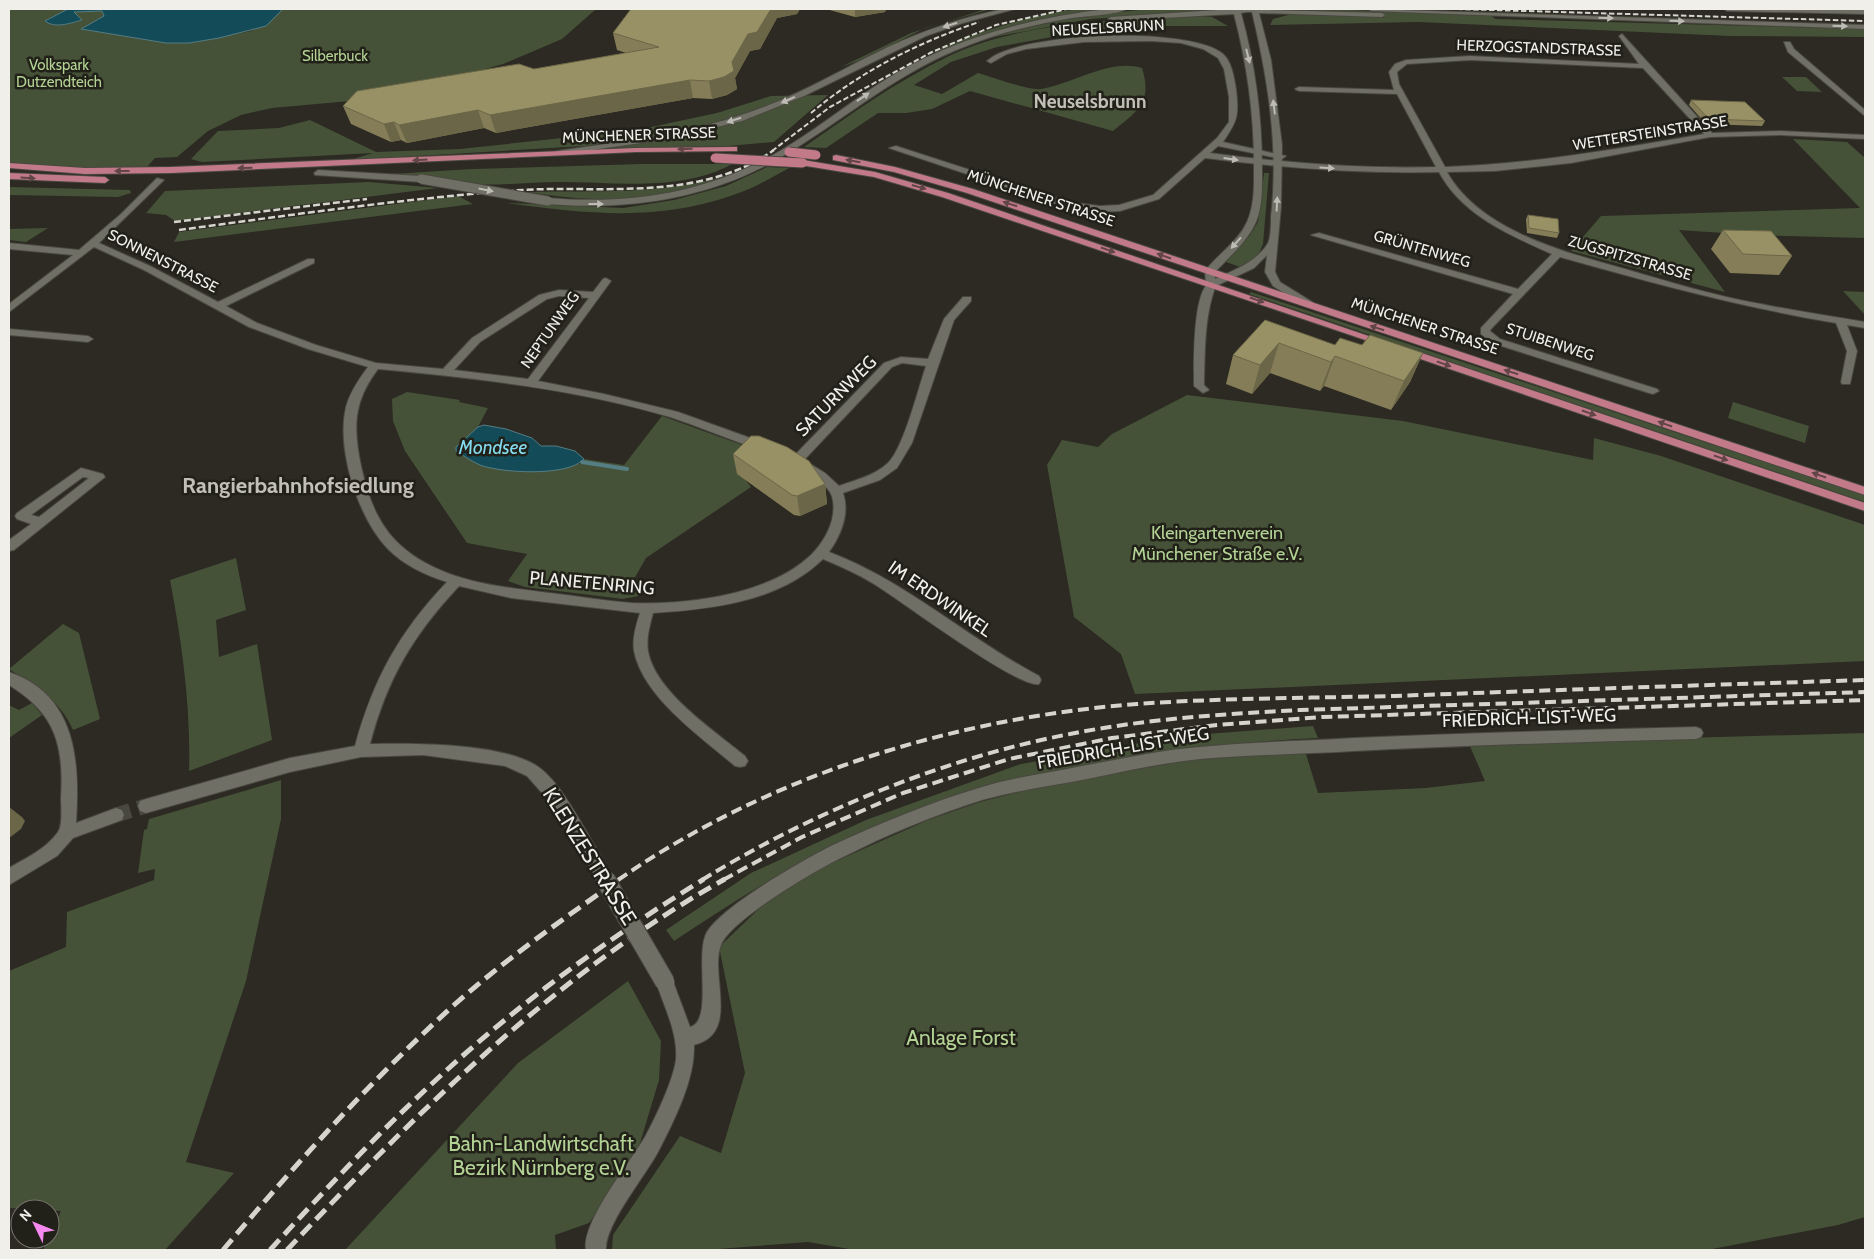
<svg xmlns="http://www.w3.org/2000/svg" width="1874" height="1259" viewBox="0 0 1874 1259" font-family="Cabin,sans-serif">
<rect width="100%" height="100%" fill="#2c2a22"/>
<path fill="#455238" d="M 9,9 L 68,9 L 45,21 C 54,29 71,23 82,20 L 73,12 L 102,11 L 104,16 L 81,29 L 166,43 L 189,43 L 251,31 L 283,9 L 596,9 L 562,39 L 503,64 L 401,93 L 361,100 L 272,108 L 241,115 L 208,131 L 177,157 L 155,158 L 146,168 L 79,168 L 9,164 Z
M 986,9 L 991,9 L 925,28 L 866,58 L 841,67 L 911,33 Z
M 1078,9 L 1109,9 L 1008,27 L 925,56 C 975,32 1023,17 1078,9 Z
M 1151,9 L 1227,10 L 1090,19 L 984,39 C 1039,23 1094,13 1151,9 Z
M 1264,9 L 1330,9 L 1492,16 L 1495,19 L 1865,29 L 1865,37 L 1730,36 L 1418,22 L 1270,25 L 1273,19 L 1288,15 L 1288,13 L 1266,12 Z
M 1199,16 L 1212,17 L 1228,26 L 1147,26 L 1052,37 L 997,47 L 951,62 L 914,85 L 942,94 L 978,73 C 991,77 1031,91 1041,89 C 1073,84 1110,58 1142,68 C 1153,102 1137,112 1113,131 L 970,91 L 932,109 L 906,113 L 878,113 L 826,148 L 804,147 C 851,114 897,81 949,56 C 1018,22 1123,19 1199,16 Z
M 1782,77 L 1806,77 L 1822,92 L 1797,91 Z
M 828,95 L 774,142 L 728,146 L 617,148 L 601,145 L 350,160 L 373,153 L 202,162 L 191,159 L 218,131 L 279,128 L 310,120 L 376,152 L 460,149 L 637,130 L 717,113 L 771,96 Z
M 1793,139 L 1847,142 L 1865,158 L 1865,238 L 1753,235 L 1679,230 L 1725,292 L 1571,251 L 1601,216 L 1860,208 Z
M 641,164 L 732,164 C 682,192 614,182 559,182 C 530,182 500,186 471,184 C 445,183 419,174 392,174 L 472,169 Z
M 767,167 L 789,168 C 774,176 760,185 744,191 C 661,223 591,214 506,203 L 623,208 L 674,200 L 726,186 Z
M 1264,173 L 1269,173 L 1263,244 L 1258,256 L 1243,268 L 1226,262 L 1250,235 L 1258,222 Z
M 732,174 C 714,181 695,190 677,193 C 626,203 577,200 527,192 C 596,190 665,196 732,174 Z
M 369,182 L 438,188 L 175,221 L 166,215 L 146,213 L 165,191 Z
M 9,187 L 130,190 L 131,193 L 118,197 L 9,195 Z
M 458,196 L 473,204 L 174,242 L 179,232 Z
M 48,228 L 26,242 L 9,240 L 9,229 Z
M 1843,291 L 1865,292 L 1865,315 Z
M 1251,292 L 1865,495 L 1865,502 L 1249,294 Z
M 407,392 L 460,400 L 459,402 L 488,408 L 478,427 L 456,447 L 580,464 L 584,459 L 624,465 L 662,416 L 759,451 L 739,472 L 751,487 L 646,558 L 634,579 L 648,582 L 638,596 L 623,599 L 525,587 L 508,581 L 527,554 L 467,543 L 405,451 L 393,421 L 392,399 Z
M 1187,395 L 1403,421 L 1593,460 L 1594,438 L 1661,456 L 1865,525 L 1865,661 L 1135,694 L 1121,654 L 1074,617 L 1047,465 L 1062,440 L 1098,447 L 1112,434 Z
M 1733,402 L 1809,426 L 1805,443 L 1728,418 Z
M 236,558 L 246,610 L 216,620 L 219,657 L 257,644 L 272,740 L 189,771 C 191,708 182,643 170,580 Z
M 63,624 L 79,633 L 100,719 L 73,730 C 61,701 35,686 9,669 Z
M 32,703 L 42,715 L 9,738 L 9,705 L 19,710 Z
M 1313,726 L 1318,738 C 1172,745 1026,768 889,822 C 869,831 846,838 826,848 C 774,876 724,908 674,941 L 666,930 L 751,873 L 866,820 L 1021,764 L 1180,736 Z
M 1865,733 L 1865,1217 L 1838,1225 L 1707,1250 L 855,1250 L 808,1242 L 705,1250 L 612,1250 L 613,1235 L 680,1136 L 721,1153 L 745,1073 L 719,947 L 766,902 L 823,867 L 928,820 L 980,802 L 1038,787 L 1200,758 L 1305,751 L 1318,793 L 1426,788 L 1485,781 L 1469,744 Z
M 281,780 L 281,819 L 246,981 L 186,1162 L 234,1173 L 165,1250 L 43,1250 L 61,1211 L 9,1208 L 9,971 L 66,947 L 67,912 L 154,880 L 155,869 L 138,873 L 144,830 L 147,829 L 149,819 Z
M 628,981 L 661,1041 L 659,1080 L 634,1163 L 589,1223 L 555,1235 L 556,1250 L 345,1250 L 518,1063 Z"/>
<path fill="#134c58" stroke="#557d84" d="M 68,9 L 283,9 L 266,26 L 219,38 L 189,43 L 166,43 L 81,29 L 104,16 L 102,11 L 74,12 L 82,20 C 71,23 55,29 45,21 Z
M 484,425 L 506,429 L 532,438 L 541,446 L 556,446 L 575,451 L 584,459 C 568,477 501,473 480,465 C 471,461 464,456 456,451 L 456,447 L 478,427 Z"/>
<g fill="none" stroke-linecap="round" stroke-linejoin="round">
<path stroke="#557d84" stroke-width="4" d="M 582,462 L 627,469"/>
<path stroke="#494840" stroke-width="15" stroke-dasharray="15 8" stroke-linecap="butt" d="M 116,815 L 146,806"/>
<g stroke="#494840" stroke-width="2">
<path id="minor" d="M 1622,34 L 1712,133 L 1780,131 L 1865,135 L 1865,139 L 1780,135 L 1710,137 L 1571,163 L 1495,171 L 1447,172 C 1480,231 1565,252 1625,269 C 1670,282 1715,296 1761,304 C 1795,311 1830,316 1865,322 L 1865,328 L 1847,325 L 1857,351 L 1850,384 L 1842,384 L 1841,382 L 1847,351 L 1836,323 C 1741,307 1652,283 1560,257 L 1491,329 L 1490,331 L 1500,339 L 1657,389 L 1659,391 L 1653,394 L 1649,393 L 1492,343 L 1481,334 L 1481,328 L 1513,294 L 1311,235 L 1319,233 L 1518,289 L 1552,254 C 1509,235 1462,215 1439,172 C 1360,174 1283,168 1205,158 L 1159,199 L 1120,211 L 1100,212 L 1065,207 L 889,148 L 896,146 L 1069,202 L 1100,206 L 1119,205 L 1153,195 L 1217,138 L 1229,122 L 1229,97 L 1224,69 L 1218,58 L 1203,49 L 1181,43 L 1151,41 L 1084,42 L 1026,49 L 1007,54 L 991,63 L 987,61 C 1018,32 1190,26 1223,54 C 1232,62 1234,78 1236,89 C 1239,116 1238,120 1223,142 L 1286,156 L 1282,159 L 1218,146 L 1210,153 C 1285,163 1360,169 1436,167 L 1397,94 L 1299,91 L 1295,89 L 1299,87 L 1394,90 L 1389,72 L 1395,64 L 1406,60 L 1470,56 L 1639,64 L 1619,36 ZM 1470,60 L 1643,68 L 1704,134 C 1617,149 1533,164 1445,167 L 1399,84 L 1397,72 L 1407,64 Z
M 1784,42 L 1790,42 L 1794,49 L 1865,110 L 1865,116 L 1788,52 Z
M 157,178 L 164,180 L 99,243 L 150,266 L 218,302 L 308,259 L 314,259 L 314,263 L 226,306 L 257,323 L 316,345 L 376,363 L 443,369 L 472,338 L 539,295 L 559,290 L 593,292 L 603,279 L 606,278 L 611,281 L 538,381 L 604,394 L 678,412 L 767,444 L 769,447 L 763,451 L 759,450 C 729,439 700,427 670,417 C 575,389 476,378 378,369 C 353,402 353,427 361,466 C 368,498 379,529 406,550 C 446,582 501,587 550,593 C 577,596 605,601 632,603 C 688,605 769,595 811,555 C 825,541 836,521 833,501 C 831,481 805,479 798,464 L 793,463 L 791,460 L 793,457 L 884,363 L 901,357 L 928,359 L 944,319 L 963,297 L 971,297 L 971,301 L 954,320 L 912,443 L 897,468 L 880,480 L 843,493 C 850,513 841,535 829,552 C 906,581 967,638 1039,676 L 1041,680 L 1039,684 C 1020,690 899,599 874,584 C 858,574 840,566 823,559 C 779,602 712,609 653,613 C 650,625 646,638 648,651 C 655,692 715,731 745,756 L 748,761 L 745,766 L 740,767 L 735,766 C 701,737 643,697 634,651 C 632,639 636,625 640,613 L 511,598 L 459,586 C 413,635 387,679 370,744 C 412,743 502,743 537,766 C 558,780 575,813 588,834 L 590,839 L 588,844 L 582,846 L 576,844 L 551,803 L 527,776 L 505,766 L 423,755 L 361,757 L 290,772 L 146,813 L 140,811 L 138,806 L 140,801 L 146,799 L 290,758 L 355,746 C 373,680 399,632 447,582 C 425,575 404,565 388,549 C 358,518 336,449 346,407 C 350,392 359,379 368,367 L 308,349 L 249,327 L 144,270 L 94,247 L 9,312 L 9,304 L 73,255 L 9,249 L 9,243 L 79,250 L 121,214 ZM 559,296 L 589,298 L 528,379 L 454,370 L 480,342 L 547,299 ZM 902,363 L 926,366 C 918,389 904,447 888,463 C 874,476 855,480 839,486 L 825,473 L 804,460 L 892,367 Z
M 1211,282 L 1216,285 C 1204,317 1205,351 1204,385 L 1209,390 L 1203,393 L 1194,386 C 1194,368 1192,288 1211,282 Z
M 9,329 L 88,336 L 93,339 L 88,342 L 9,335 Z
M 81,468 L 103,474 L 105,477 L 14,550 L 9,551 L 9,540 L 31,524 L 17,519 L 15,516 L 17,513 ZM 83,477 L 89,478 L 39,517 L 31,515 Z
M 9,672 C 77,695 80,763 76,823 L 116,808 L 122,810 L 124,815 L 122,820 L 73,838 L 57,856 L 9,885 L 9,868 C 26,858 46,849 58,832 C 63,825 61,807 61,798 C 64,745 56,714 9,685 Z
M 1696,727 L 1701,729 L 1703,733 L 1701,737 L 1696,739 C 1582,742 1468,745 1354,751 C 1303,754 1251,755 1200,759 C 1161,763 1121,772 1082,780 C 1049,786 1014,791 982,800 C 935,815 888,834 845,856 C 819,868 730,920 721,945 C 709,975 741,1033 694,1045 C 695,1079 675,1119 659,1150 C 647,1174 604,1225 606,1250 L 586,1250 C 581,1223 630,1162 645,1137 C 655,1119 674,1079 676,1059 C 678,1033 664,1006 656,982 L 659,976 L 665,973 L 671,976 L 690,1027 C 714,1021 694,954 707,932 C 724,905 803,860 833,845 C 881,823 931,802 982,787 C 1014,777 1049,773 1082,766 C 1121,759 1161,750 1200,747 C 1251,742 1303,741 1354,738 C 1468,733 1582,730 1696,727 Z"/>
</g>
<g stroke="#494840" stroke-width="2">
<path id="secondary" d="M 1004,9 L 1015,9 L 963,23 L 926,36 L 804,96 L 742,121 L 662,140 L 557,155 L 553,153 L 557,151 C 626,141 696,133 761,108 C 805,92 846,67 888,47 C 925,30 963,17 1004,9 Z
M 1109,9 L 1127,9 C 1117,15 1085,16 1072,18 C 1037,24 1002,32 969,45 C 901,70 849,116 788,153 C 715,198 632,211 548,204 L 544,201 L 548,198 C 631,205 708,193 780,151 C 826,124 866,88 913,64 C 974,33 1041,16 1109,9 Z
M 1233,9 L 1382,13 L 1385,15 L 1382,17 L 1259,13 L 1271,60 L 1282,145 L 1281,207 L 1275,272 L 1280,282 L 1314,303 L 1314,307 L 1306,307 L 1273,286 L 1265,272 L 1267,255 L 1254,268 L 1214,287 L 1206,285 L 1205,271 C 1218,254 1238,242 1247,222 C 1255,204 1254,184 1254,165 C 1254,113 1247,64 1234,14 L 1111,21 L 1108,19 L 1111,17 ZM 1247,12 L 1252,12 C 1268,79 1279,148 1271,217 C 1271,224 1271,237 1268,243 C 1257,262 1234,270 1215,279 L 1215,272 C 1230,256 1247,242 1256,222 C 1263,205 1262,186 1262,169 C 1262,115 1255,64 1241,13 Z
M 1368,9 L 1865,25 L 1865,29 L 1371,11 Z
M 1724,9 L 1865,10 L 1865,14 L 1727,11 Z
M 318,170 L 421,176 L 425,179 L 421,182 L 315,175 L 314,173 Z"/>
</g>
<g stroke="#494840" stroke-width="2">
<path id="primary" d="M 734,147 L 737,147 L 737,151 L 636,152 L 171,173 L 85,174 L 9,168 L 9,163 L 85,168 L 171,167 L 636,148 Z
M 836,155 L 895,167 L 973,189 L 1865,487 L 1865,495 L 967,193 L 894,172 L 833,160 L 833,156 Z
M 803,160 L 875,172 L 948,193 L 1389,343 L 1388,345 L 1380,345 L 942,197 L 874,177 L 800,165 L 799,163 Z
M 9,173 L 105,177 L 109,180 L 105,183 L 9,179 Z
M 1404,347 L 1865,503 L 1865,511 L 1400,352 L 1399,350 Z"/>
</g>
<use href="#minor" fill="#706f65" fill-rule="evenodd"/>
<use href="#secondary" fill="#706f65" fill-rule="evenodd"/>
<use href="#primary" fill="#c27a89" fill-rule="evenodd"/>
<path stroke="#d5d4cd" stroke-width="2" stroke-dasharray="5.5 2.5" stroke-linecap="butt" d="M 1457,9 L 1865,21
M 811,113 C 861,71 917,43 979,22
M 772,151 L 830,107 L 932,52 L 996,25 L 1067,9"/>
<path stroke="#d5d4cd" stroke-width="2.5" stroke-dasharray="7 3" stroke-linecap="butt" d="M 174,222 L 367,199
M 179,230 C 276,217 374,203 471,194 C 500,191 529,189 558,189 C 630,189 712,194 774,150"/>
<path stroke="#d5d4cd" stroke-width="4" stroke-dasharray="11 5.5" stroke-linecap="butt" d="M 618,880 C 769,775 954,718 1137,704 C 1222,698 1309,698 1395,696 C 1551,690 1708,685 1865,680
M 702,880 C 810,813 944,758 1070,734 C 1145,719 1223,714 1300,710 L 1865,692
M 723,880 L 802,837 L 903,793 L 1009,759 L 1112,738 L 1217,725 L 1322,717 L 1865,700"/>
<path stroke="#d5d4cd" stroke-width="5" stroke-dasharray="14 7" stroke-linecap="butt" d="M 223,1250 C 296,1164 370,1081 454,1005 C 506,959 563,919 620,879
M 270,1250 C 324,1191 378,1133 437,1079 C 519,1003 609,938 704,879
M 287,1250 C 417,1112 558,972 725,879"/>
<g stroke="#494840" stroke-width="17" stroke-linecap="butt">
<path id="minor-bridge-far1" d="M 582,839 L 606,880"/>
</g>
<g stroke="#494840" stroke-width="21" stroke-linecap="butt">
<path id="minor-bridge" d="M 605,879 L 665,982"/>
</g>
<g stroke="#494840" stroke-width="11" stroke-linecap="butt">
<path id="secondary-bridge" d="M 421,179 L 548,201"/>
</g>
<g stroke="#494840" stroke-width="11" stroke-linecap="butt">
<path id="primary-bridge" d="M 789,152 L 816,155
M 715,158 L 803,163"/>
</g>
<use href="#minor-bridge-far1" stroke="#706f65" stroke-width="15"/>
<use href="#minor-bridge" stroke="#706f65" stroke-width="19"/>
<use href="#secondary-bridge" stroke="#706f65" stroke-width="9"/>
<use href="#primary-bridge" stroke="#c27a89" stroke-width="9"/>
</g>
<path fill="#847d58" d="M 631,9 L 800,9 L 797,14 L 777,18 L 760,49 L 750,51 L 735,78 L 737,89 L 727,95 L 712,99 L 693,98 L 496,133 L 484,128 L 407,143 L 401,140 L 391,142 L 351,124 L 343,106 L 534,69 L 626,53 L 617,50 L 613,33 Z
M 811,9 L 886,9 L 885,12 L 855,17 L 826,9 Z
M 1691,100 L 1765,121 L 1762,126 L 1706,124 L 1689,105 Z
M 1528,215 L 1559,233 L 1557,238 L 1527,233 L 1526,219 Z
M 1723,230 L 1792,256 L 1779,275 L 1730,273 L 1711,249 Z
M 1265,320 L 1335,345 L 1362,345 L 1423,353 L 1410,382 L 1391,410 L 1324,386 L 1320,391 L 1270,373 L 1252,394 L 1226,384 L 1233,355 Z
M 733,454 L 825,484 L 827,504 L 800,516 L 794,515 L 737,474 Z"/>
<path fill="#6b6647" d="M 771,9 L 800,9 L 797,14 L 777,18 L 760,49 L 750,51 L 735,78 L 737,89 L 727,95 L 712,99 L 709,81 L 732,62 L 748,34 Z
M 855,9 L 886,9 L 885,12 L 855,17 Z
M 690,80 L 693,98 L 496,133 L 490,115 Z
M 478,110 L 484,128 L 407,143 L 399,125 Z
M 394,122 L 401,140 L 391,142 L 384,124 Z
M 1279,343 L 1270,373 L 1252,394 L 1260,365 Z
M 1423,353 L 1410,382 L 1391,410 L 1404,381 Z
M 1335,356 L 1324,386 L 1320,391 L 1331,362 Z
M 825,484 L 827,504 L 800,516 L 797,496 Z
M 9,807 L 22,817 L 25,821 L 21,829 L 9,838 Z"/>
<path fill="#999166" stroke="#6b6647" d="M 631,9 L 771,9 L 757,32 L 748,34 L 732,62 L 734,71 L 724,77 L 709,81 L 690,80 L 490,115 L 478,110 L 399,125 L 394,122 L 384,124 L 343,106 L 357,91 L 519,64 L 534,69 L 659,47 L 613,33 Z
M 1691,100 L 1745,102 L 1765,121 L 1709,119 Z
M 1528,215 L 1558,219 L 1559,233 L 1529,228 Z
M 1723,230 L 1771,231 L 1792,256 L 1743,254 Z
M 1265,320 L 1335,345 L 1340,338 L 1362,345 L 1370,335 L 1423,353 L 1404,381 L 1335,356 L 1331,362 L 1279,343 L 1260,365 L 1233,355 Z
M 751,436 L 759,436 L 787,447 L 809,461 L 825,484 L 797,496 L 792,495 L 733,454 Z"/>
<defs><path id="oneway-solid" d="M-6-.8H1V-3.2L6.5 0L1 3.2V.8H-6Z" transform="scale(1.25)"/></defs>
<g fill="#bdbcb4">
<use href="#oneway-solid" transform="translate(1606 18) rotate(2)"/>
<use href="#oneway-solid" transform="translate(1677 21) rotate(2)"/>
<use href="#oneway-solid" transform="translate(950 25) rotate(162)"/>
<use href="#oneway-solid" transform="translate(1840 26) rotate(2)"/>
<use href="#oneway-solid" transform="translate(1248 56) rotate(76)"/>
<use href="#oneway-solid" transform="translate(863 97) rotate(-34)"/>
<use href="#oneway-solid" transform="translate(788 100) rotate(156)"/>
<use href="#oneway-solid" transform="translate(1274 107) rotate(-97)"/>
<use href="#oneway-solid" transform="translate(734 120) rotate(162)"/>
<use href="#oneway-solid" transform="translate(1231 159) rotate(8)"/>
<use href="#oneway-solid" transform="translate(1327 168) rotate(4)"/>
<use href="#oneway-solid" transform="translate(486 190) rotate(11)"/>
<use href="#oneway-solid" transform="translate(596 204)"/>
<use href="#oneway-solid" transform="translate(1277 204) rotate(-87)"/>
<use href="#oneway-solid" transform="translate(1236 243) rotate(132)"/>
</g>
<g fill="#624546">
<use href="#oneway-solid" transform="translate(685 149) rotate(179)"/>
<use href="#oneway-solid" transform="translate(420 160) rotate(177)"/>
<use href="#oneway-solid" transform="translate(853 161) rotate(-170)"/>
<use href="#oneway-solid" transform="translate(245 168) rotate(178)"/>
<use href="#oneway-solid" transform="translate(122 171) rotate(-180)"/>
<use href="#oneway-solid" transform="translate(28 178) rotate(4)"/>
<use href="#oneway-solid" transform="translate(919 187) rotate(16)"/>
<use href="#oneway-solid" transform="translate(1010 204) rotate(-162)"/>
<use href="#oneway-solid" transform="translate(1108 250) rotate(19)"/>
<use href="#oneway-solid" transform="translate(1164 256) rotate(-161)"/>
<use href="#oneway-solid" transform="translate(1257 300) rotate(19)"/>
<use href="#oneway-solid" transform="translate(1377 328) rotate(-162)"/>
<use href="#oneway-solid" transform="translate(1444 364) rotate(19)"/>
<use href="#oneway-solid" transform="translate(1511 372) rotate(-162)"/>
<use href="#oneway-solid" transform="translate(1589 413) rotate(19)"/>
<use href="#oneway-solid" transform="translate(1665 424) rotate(-161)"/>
<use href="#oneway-solid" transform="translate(1721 458) rotate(19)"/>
<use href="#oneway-solid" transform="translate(1819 475) rotate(-161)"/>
</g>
<g text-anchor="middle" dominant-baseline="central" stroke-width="5" stroke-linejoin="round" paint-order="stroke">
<g font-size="15" fill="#f0efe9" stroke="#222119">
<text transform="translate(1108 28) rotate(-3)">NEUSELSBRUNN</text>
<text transform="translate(1539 48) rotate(2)">HERZOGSTANDSTRASSE</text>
<text transform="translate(1650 133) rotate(-9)">WETTERSTEINSTRASSE</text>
<text transform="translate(639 135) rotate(-2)">MÜNCHENER STRASSE</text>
<text transform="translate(1041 198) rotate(18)">MÜNCHENER STRASSE</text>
<text transform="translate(1422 249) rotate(16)">GRÜNTENWEG</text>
<text transform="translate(1630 258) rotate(16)">ZUGSPITZSTRASSE</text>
<text transform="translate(163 261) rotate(27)">SONNENSTRASSE</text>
<text transform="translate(1425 326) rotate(18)">MÜNCHENER STRASSE</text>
<text transform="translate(550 330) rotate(-55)">NEPTUNWEG</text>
<text transform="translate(1550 342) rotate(18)">STUIBENWEG</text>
</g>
<g font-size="15" fill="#b3d395" stroke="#222119">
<text x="335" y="56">Silberbuck</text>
<text x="59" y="65">Volkspark<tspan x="59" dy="17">Dutzendteich</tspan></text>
</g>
<g font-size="18" fill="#f0efe9" stroke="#222119">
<text transform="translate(836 396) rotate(-45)">SATURNWEG</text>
<text transform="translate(592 583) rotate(5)">PLANETENRING</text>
<text transform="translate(940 599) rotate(34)">IM ERDWINKEL</text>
<text transform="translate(1529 718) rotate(-2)">FRIEDRICH-LIST-WEG</text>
<text transform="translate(1123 748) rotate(-10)">FRIEDRICH-LIST-WEG</text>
</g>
<g font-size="18" fill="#b3d395" stroke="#222119">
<text x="1217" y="533">Kleingartenverein<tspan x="1217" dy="21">Münchener Straße e.V.</tspan></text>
</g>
<g font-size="19" font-weight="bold" fill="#c2c0b6" stroke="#222119">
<text x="1090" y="101">Neuselsbrunn</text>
</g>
<g font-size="19" font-style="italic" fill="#83dbf0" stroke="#222119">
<text x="493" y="447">Mondsee</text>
</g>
<g font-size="21" fill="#f0efe9" stroke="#222119">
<text transform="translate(590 856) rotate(58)">KLENZESTRASSE</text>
</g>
<g font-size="21" fill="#b3d395" stroke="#222119">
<text x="961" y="1037">Anlage Forst</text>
<text x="541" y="1143">Bahn-Landwirtschaft<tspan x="541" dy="24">Bezirk Nürnberg e.V.</tspan></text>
</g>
<g font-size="22" font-weight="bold" fill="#c2c0b6" stroke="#222119">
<text x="298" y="485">Rangierbahnhofsiedlung</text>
</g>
</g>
<rect width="1874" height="1259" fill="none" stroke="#f0efe9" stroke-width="20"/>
<g transform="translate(35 1224) rotate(313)"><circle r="24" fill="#222119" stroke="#74736c"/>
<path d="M0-4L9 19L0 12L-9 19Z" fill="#f589ef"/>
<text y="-8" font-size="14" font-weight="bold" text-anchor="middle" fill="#f0efe9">N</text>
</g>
</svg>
